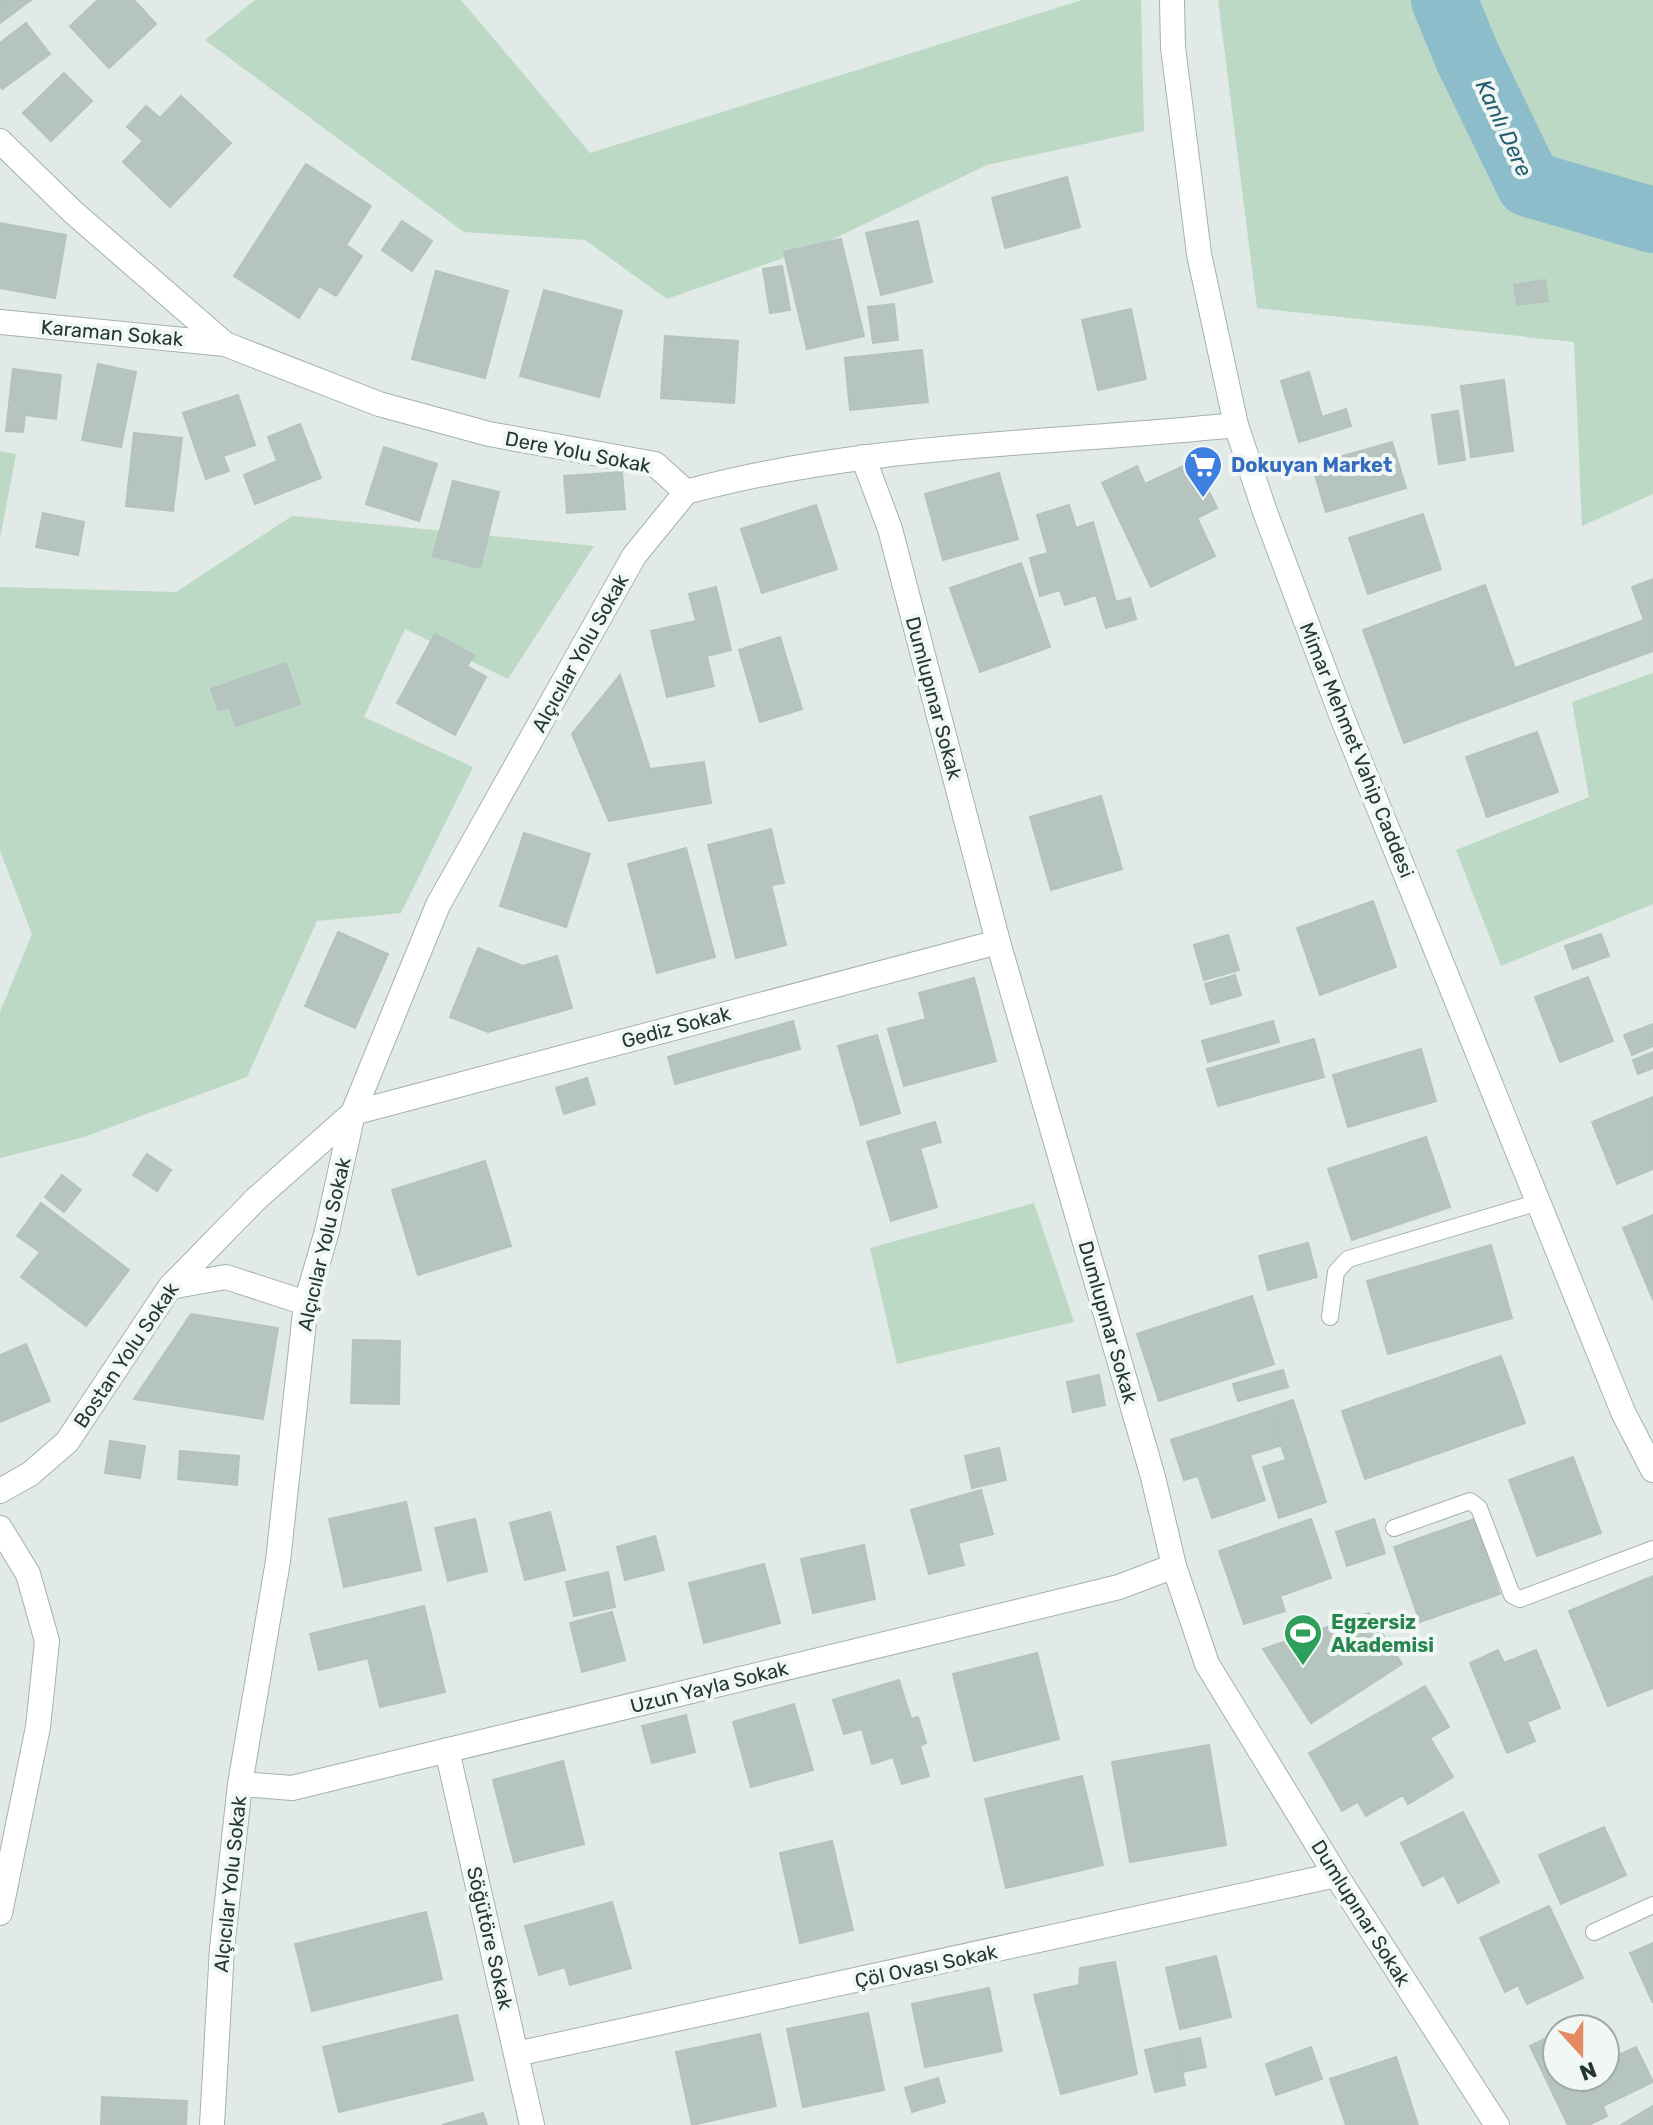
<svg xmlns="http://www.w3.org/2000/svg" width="1653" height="2125" viewBox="0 0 1653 2125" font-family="Rubik,sans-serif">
<rect width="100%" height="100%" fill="#e1eae6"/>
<path fill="#bbd9c5" d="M 255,0 L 461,0 L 590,153 L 1082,0 L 1141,0 L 1144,131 L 987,165 L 823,244 L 667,299 L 585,240 L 464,232 L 205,40 Z
M 1218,0 L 1653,0 L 1653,494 L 1582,526 L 1574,342 L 1257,308 Z
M 0,451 L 16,454 L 0,539 Z
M 292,516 L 594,546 L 508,679 L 405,629 L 364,717 L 473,767 L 401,913 L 317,921 L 247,1077 L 84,1137 L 0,1158 L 0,1012 L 32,934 L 0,851 L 0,587 L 176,592 Z
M 1653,673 L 1653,904 L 1501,966 L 1456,850 L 1589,797 L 1572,702 Z
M 1034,1203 L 1074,1322 L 897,1364 L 870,1248 Z"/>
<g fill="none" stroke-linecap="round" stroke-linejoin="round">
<path stroke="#8dbdca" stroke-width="66" d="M 1444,0 L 1467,56 L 1529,184 L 1653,220"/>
</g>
<path fill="#b6c4bf" stroke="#b4c3bd" stroke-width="2" d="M 0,0 L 31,0 L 0,23 Z
M 98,0 L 134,0 L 156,24 L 109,68 L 70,26 Z
M 26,23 L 50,54 L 2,89 L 0,86 L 0,43 Z
M 64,73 L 92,101 L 51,141 L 23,113 Z
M 181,96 L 231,143 L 170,207 L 123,162 L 143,141 L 127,127 L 146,106 L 160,118 Z
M 306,164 L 371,206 L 346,245 L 362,256 L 336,296 L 319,286 L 299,318 L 234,276 Z
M 1067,177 L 1080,227 L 1005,248 L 992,198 Z
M 402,221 L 432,241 L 412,271 L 382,250 Z
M 918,221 L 932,282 L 881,295 L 866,233 Z
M 0,223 L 66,235 L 55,298 L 0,288 Z
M 841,239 L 864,336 L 807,349 L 784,252 Z
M 782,266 L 790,310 L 770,313 L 763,269 Z
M 436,271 L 508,291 L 485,378 L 412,359 Z
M 1545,280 L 1548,301 L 1517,305 L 1514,285 Z
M 544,290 L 622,311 L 599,397 L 520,376 Z
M 894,304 L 898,340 L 873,343 L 868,307 Z
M 1131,309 L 1146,379 L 1098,390 L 1082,320 Z
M 665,336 L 738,341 L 734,403 L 661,398 Z
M 922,350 L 928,402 L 850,410 L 845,358 Z
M 98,364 L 136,372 L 121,447 L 82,440 Z
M 13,369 L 61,375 L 56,419 L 25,415 L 23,432 L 6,431 Z
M 1309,372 L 1322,417 L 1346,409 L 1351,426 L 1299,442 L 1281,381 Z
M 1504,380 L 1513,451 L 1471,457 L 1461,386 Z
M 238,395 L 255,445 L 223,456 L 229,471 L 206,479 L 183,413 Z
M 1458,411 L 1465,460 L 1439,464 L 1432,415 Z
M 300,424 L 321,478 L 255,504 L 244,475 L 277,461 L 268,437 Z
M 134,433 L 182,438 L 173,511 L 126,506 Z
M 1392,442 L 1406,488 L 1326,512 L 1312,465 Z
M 384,447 L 437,464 L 419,521 L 366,504 Z
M 1194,461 L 1217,508 L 1197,518 L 1215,556 L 1151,587 L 1102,483 L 1137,466 L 1145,484 Z
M 622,472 L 625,509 L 567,513 L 564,476 Z
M 999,473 L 1018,539 L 943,560 L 925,494 Z
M 453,481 L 499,492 L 480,568 L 433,556 Z
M 816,505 L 837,569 L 762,593 L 741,529 Z
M 1069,505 L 1076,528 L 1093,522 L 1116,602 L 1130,598 L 1136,619 L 1106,628 L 1096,595 L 1065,605 L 1060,590 L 1040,596 L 1030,558 L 1048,553 L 1037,515 Z
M 43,513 L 84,522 L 78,555 L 36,547 Z
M 1423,514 L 1441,569 L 1368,594 L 1349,538 Z
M 1021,563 L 1050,647 L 980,672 L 950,588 Z
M 1653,579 L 1653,651 L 1404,743 L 1363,630 L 1485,585 L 1515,668 L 1644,620 L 1632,587 Z
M 716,587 L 731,650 L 707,656 L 714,686 L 667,697 L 651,631 L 696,621 L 689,594 Z
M 435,634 L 474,655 L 467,666 L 486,677 L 455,735 L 397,703 Z
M 780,637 L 802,709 L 760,722 L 739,650 Z
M 286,663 L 300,704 L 236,726 L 229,707 L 218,710 L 211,689 Z
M 620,675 L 650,769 L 704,762 L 711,803 L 609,821 L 572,734 Z
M 1537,732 L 1558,792 L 1487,817 L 1466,757 Z
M 1101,796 L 1122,869 L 1051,890 L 1030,817 Z
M 771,829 L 784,883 L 771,885 L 786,945 L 736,958 L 708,845 Z
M 524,833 L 590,854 L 566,927 L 500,906 Z
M 686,848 L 715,957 L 657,973 L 628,864 Z
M 1373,901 L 1396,967 L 1320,995 L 1297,928 Z
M 338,932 L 388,954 L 355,1028 L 305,1006 Z
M 1601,934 L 1609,956 L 1573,969 L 1565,946 Z
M 1228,935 L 1239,970 L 1204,980 L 1194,945 Z
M 478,948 L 523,966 L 557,956 L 572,1008 L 488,1032 L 450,1017 Z
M 1235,975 L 1241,995 L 1211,1004 L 1205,984 Z
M 1588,977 L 1613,1041 L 1560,1062 L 1535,997 Z
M 974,978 L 996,1061 L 904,1086 L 888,1029 L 926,1019 L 919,993 Z
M 793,1021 L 800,1049 L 675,1084 L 668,1057 Z
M 1273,1021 L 1279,1042 L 1208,1062 L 1202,1041 Z
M 1653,1024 L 1653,1046 L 1632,1055 L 1624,1035 Z
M 877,1035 L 900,1113 L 861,1125 L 838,1046 Z
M 1314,1039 L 1324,1077 L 1218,1106 L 1207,1069 Z
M 1421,1049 L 1436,1101 L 1348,1127 L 1333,1075 Z
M 1653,1052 L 1653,1068 L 1638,1074 L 1633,1060 Z
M 587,1078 L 595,1104 L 564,1114 L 556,1088 Z
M 1653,1097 L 1653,1169 L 1617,1184 L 1592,1122 Z
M 935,1122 L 941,1142 L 920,1148 L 937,1207 L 891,1221 L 867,1142 Z
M 1426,1137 L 1450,1207 L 1352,1240 L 1328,1169 Z
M 147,1154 L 171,1170 L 157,1191 L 133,1175 Z
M 485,1161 L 511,1246 L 418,1275 L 392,1190 Z
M 62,1175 L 81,1190 L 64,1212 L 45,1197 Z
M 41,1203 L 129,1270 L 86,1326 L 21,1277 L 40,1252 L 17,1236 Z
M 1653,1215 L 1653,1300 L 1623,1228 Z
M 1308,1243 L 1317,1277 L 1268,1290 L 1259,1256 Z
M 1491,1245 L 1512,1318 L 1388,1354 L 1367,1281 Z
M 1252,1296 L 1274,1364 L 1159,1401 L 1137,1334 Z
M 191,1314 L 278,1328 L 263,1419 L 134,1399 Z
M 353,1340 L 400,1341 L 399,1404 L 351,1403 Z
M 26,1344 L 50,1401 L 0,1422 L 0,1355 Z
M 1501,1356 L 1525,1423 L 1365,1479 L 1342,1411 Z
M 1283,1370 L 1288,1387 L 1238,1401 L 1233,1384 Z
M 1099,1375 L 1105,1405 L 1073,1412 L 1067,1382 Z
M 1293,1400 L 1326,1502 L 1279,1518 L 1263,1467 L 1286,1460 L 1269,1408 Z
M 1269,1408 L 1282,1445 L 1250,1455 L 1265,1500 L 1212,1518 L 1198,1476 L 1184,1480 L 1171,1440 Z
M 110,1441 L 145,1446 L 140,1478 L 105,1473 Z
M 999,1448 L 1006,1480 L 972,1488 L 965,1456 Z
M 180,1451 L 239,1456 L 237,1485 L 178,1479 Z
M 1573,1457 L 1601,1533 L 1537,1556 L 1509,1480 Z
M 981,1490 L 993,1534 L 958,1543 L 964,1565 L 929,1574 L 911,1510 Z
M 406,1502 L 421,1570 L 344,1587 L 329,1519 Z
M 550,1512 L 565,1570 L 525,1580 L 510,1523 Z
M 475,1519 L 487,1571 L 448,1581 L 435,1528 Z
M 1311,1519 L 1331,1578 L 1280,1596 L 1285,1611 L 1244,1624 L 1219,1551 Z
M 1374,1519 L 1385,1553 L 1347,1566 L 1336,1532 Z
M 1474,1519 L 1500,1594 L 1420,1622 L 1394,1547 Z
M 655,1536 L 664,1570 L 625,1580 L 617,1547 Z
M 864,1545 L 875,1599 L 813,1613 L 801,1559 Z
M 764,1564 L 780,1623 L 704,1643 L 689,1583 Z
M 608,1572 L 615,1607 L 574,1616 L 566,1582 Z
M 1653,1576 L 1653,1688 L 1608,1706 L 1569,1611 Z
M 424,1606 L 445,1692 L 380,1707 L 368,1658 L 319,1670 L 310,1634 Z
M 612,1612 L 625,1660 L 582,1672 L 570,1623 Z
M 1369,1613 L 1402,1664 L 1311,1723 L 1263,1649 Z
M 1498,1650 L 1504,1663 L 1536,1650 L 1560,1708 L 1527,1722 L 1535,1741 L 1507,1753 L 1470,1663 Z
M 1037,1653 L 1059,1739 L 974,1761 L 953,1674 Z
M 899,1680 L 911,1719 L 918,1717 L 926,1743 L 920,1746 L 929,1776 L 902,1784 L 893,1757 L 872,1764 L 862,1729 L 844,1734 L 833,1700 Z
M 1425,1686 L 1449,1727 L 1430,1738 L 1453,1777 L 1408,1804 L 1403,1795 L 1366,1816 L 1358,1802 L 1342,1811 L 1309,1753 Z
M 794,1704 L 813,1770 L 751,1787 L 733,1722 Z
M 686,1715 L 695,1752 L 652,1763 L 642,1726 Z
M 1209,1745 L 1226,1845 L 1130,1862 L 1112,1762 Z
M 563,1761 L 584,1844 L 514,1862 L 493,1780 Z
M 1082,1776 L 1103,1865 L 1006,1888 L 985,1799 Z
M 1463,1812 L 1499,1882 L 1458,1903 L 1444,1875 L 1423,1886 L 1401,1843 Z
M 1604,1827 L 1626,1875 L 1561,1904 L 1539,1855 Z
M 832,1841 L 853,1930 L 800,1943 L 780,1853 Z
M 612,1902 L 631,1968 L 570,1985 L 565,1967 L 539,1975 L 525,1926 Z
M 1549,1906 L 1583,1978 L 1527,2004 L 1518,1985 L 1505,1992 L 1480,1938 Z
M 426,1912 L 442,1979 L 312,2011 L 295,1944 Z
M 1653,1943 L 1653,2003 L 1630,1953 Z
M 1216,1956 L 1231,2017 L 1180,2029 L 1166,1968 Z
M 1115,1962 L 1137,2074 L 1061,2094 L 1034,1995 L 1079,1985 L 1080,1968 Z
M 989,1988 L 1002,2051 L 925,2067 L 912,2004 Z
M 868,2013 L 884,2090 L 803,2107 L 787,2029 Z
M 457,2015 L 473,2080 L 339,2112 L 323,2047 Z
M 1592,2017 L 1598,2029 L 1566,2029 Z
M 1557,2033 L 1557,2077 L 1605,2077 L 1605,2043 L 1612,2058 L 1636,2047 L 1653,2082 L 1603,2106 L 1607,2116 L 1589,2125 L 1568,2125 L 1530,2046 Z
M 760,2034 L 776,2106 L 692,2125 L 676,2052 Z
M 1200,2038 L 1206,2067 L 1182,2072 L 1176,2043 Z
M 1176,2043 L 1185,2085 L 1155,2092 L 1145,2050 Z
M 1311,2047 L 1322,2079 L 1276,2095 L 1266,2064 Z
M 1396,2057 L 1418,2125 L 1346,2125 L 1330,2079 Z
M 938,2078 L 945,2102 L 912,2112 L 905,2088 Z
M 102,2097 L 187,2101 L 186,2125 L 101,2125 Z
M 1653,2106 L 1653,2125 L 1621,2125 Z
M 483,2113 L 487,2125 L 442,2125 Z"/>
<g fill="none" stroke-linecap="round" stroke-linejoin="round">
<g stroke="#a4b1ad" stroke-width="18">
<path id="lane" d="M 1330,1317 L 1336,1272 L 1348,1259 L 1539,1202
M 1394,1528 L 1470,1501 L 1479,1508 L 1512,1595 L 1520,1599 L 1653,1549
M 1594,1932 L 1653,1905"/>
</g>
<g stroke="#a4b1ad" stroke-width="26">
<path id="street" d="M 0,141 L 73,212 L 225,344 L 379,404 L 489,434 L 655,464 L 686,492
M 0,322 L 225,344
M 863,457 L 890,529 L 998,942 L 1153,1477 L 1174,1566 L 1207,1664 L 1336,1875 L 1497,2125
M 686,492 C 865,443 1053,444 1236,425
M 170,1287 L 226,1277 L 306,1303
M 0,1491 L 30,1474 L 67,1442 L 170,1287 L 256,1199 L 353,1113 L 998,942
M 0,1528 L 28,1574 L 47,1641 L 38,1727 L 0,1913
M 447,1750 L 532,2125
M 240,1784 L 292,1788 L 1119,1587 L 1174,1566
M 516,2054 L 1336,1875
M 212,2125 L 222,1948 L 240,1784 L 278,1561 L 306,1303 L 327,1231 L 353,1113 L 438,905 L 634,556 L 686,492"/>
</g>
<g stroke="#a1b4ae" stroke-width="26">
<path id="secondary" d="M 1172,0 L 1173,47 L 1199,254 L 1236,425 L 1265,512 L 1342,717 L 1623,1412 L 1653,1470"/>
</g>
<use href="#lane" stroke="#fff" stroke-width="16"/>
<use href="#street" stroke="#fff" stroke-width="24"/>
<use href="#secondary" stroke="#fff" stroke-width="24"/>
</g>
<defs>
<g id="supermarket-pin" transform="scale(2)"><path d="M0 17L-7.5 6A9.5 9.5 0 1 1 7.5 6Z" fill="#3f7fe0" stroke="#f1f7f4"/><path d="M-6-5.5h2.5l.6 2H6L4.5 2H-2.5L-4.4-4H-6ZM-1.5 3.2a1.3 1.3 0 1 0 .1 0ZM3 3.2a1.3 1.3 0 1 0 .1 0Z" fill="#fff"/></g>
<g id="stadium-pin" transform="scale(2)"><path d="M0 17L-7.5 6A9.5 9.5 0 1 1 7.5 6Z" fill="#2e9e5b" stroke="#f1f7f4"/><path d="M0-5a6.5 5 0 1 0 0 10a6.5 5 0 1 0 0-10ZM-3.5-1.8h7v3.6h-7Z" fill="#fff"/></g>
</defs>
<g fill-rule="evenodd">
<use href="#supermarket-pin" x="1203" y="465"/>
<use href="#stadium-pin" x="1303" y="1633"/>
</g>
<g text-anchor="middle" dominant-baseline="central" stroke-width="8" stroke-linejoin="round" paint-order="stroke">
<g font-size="20" fill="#233834" stroke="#f1f7f4">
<text transform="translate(112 333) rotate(5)">Karaman Sokak</text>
<text transform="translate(578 452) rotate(11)">Dere Yolu Sokak</text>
<text transform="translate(580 653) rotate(-61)">Alçıcılar Yolu Sokak</text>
<text transform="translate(934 698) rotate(75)">Dumlupınar Sokak</text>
<text transform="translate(1357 750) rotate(68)">Mimar Mehmet Vahip Caddesi</text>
<text transform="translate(676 1027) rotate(-15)">Gediz Sokak</text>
<text transform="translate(324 1244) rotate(-77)">Alçıcılar Yolu Sokak</text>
<text transform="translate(1108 1322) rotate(74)">Dumlupınar Sokak</text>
<text transform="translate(126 1355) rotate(-56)">Bostan Yolu Sokak</text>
<text transform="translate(709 1687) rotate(-14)">Uzun Yayla Sokak</text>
<text transform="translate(230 1884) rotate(-84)">Alçıcılar Yolu Sokak</text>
<text transform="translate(1361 1913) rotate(58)">Dumlupınar Sokak</text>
<text transform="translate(490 1938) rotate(77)">Söğütöre Sokak</text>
<text transform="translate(926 1966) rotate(-12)">Çöl Ovası Sokak</text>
</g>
<g font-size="20" font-weight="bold" fill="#366cbe" stroke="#f1f7f4" text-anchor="start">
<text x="1231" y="465">Dokuyan Market</text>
</g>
<g font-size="20" font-weight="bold" fill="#27864d" stroke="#f1f7f4" text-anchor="start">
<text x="1331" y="1622">Egzersiz<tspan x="1331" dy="23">Akademisi</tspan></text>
</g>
<g font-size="22" font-style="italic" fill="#235d6e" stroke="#f1f7f4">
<text transform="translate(1504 128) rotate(65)">Kanlı Dere</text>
</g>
</g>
<g transform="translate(1581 2053) rotate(159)"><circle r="38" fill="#f1f7f4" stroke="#9faba7" stroke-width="2"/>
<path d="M0-6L14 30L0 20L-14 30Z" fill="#e48b64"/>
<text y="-12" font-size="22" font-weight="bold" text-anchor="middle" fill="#233834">N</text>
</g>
</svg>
